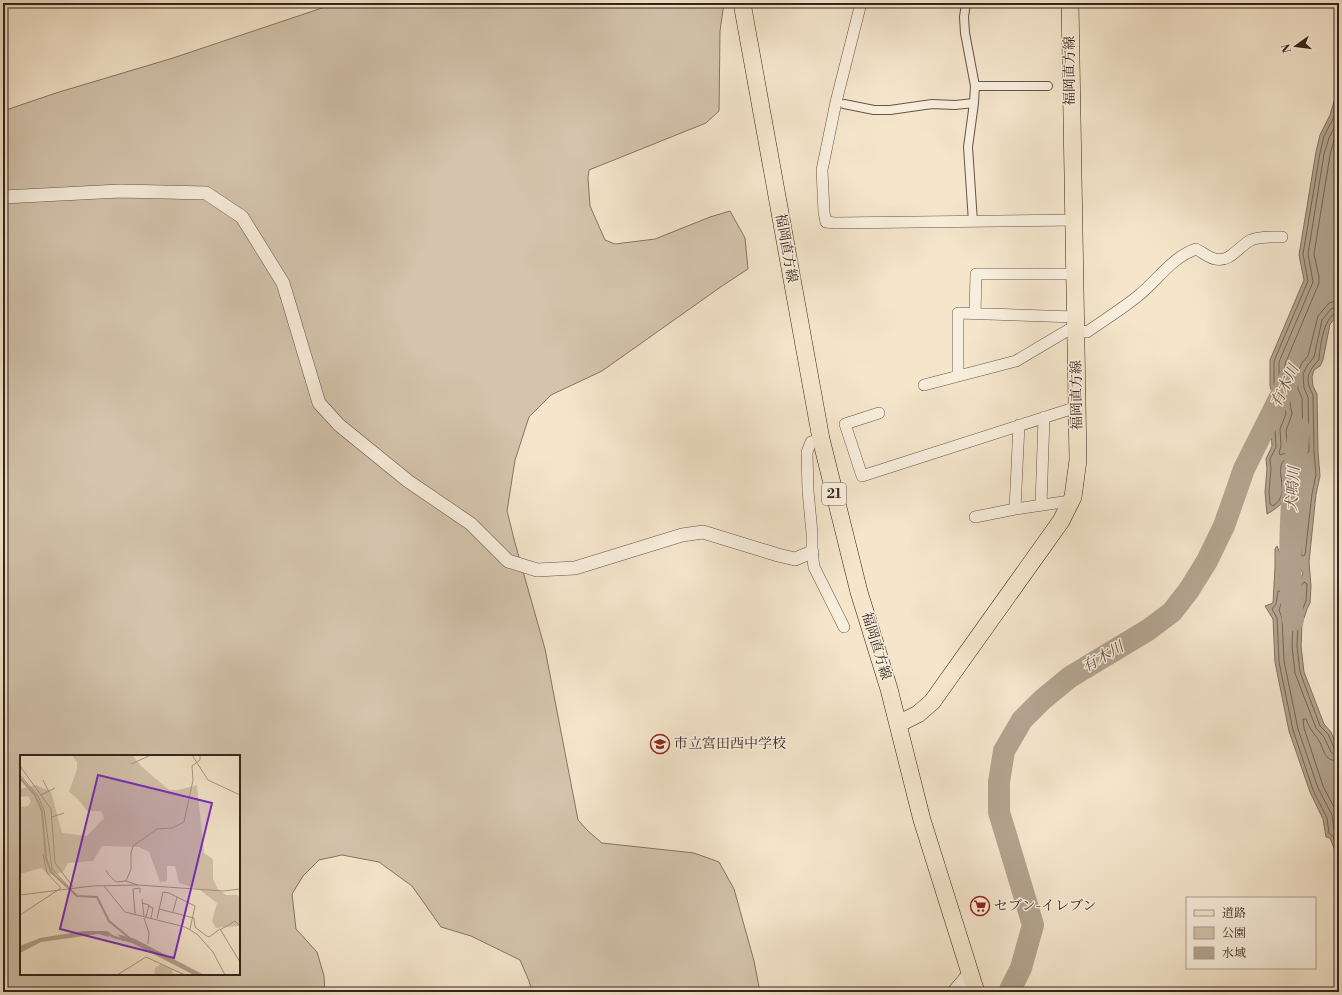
<svg xmlns="http://www.w3.org/2000/svg" width="1342" height="995" viewBox="0 0 1342 995" font-family="'Libre Bodoni','Noto Serif JP',serif">
<rect width="100%" height="100%" fill="#f4e5cb"/>
<filter id="stains"><feTurbulence type="fractalNoise" baseFrequency=".005" numOctaves="4"/><feColorMatrix values="0 0 0 0 .2 0 0 0 0 .09 0 0 0 0 .02 0 0 0 .5 -.17"/></filter>
<radialGradient id="worn" r=".72"><stop offset=".6" stop-color="#630" stop-opacity="0"/><stop offset="1" stop-color="#630" stop-opacity=".3"/></radialGradient>
<path fill="#d4c4ad" stroke="#847464" fill-rule="evenodd" d="M 339,3 L 724,3 L 720,31 L 719,111 L 706,123 L 589,170 L 588,178 L 590,206 L 605,240 L 615,244 L 655,239 L 710,217 L 730,211 L 745,238 L 748,269 L 722,286 L 602,371 L 551,395 L 529,417 L 515,460 L 507,511 L 515,543 L 545,649 L 578,820 L 588,831 L 602,843 L 694,853 L 719,862 L 734,889 L 754,961 L 760,992 L 532,992 L 529,981 L 520,960 L 471,936 L 441,927 L 412,886 L 379,862 L 342,855 L 319,860 L 303,876 L 292,894 L 296,929 L 317,952 L 324,976 L 325,992 L 3,992 L 3,111 L 56,93 L 173,58 L 328,6 ZM 21,756 L 239,756 L 239,974 L 21,974 Z"/>
<path fill="#b3a38f" stroke="#817061" d="M 1339,60 L 1339,314 L 1330,324 L 1323,360 L 1320,366 L 1314,370 L 1312,377 L 1313,386 L 1317,394 L 1318,452 L 1320,476 L 1316,494 L 1309,562 L 1311,586 L 1310,603 L 1307,609 L 1302,624 L 1301,646 L 1304,672 L 1324,724 L 1331,732 L 1339,751 L 1339,861 L 1330,838 L 1326,837 L 1323,819 L 1310,792 L 1289,731 L 1275,662 L 1273,619 L 1265,606 L 1273,603 L 1275,567 L 1275,549 L 1277,546 L 1280,553 L 1281,567 L 1280,577 L 1285,593 L 1298,586 L 1303,573 L 1298,565 L 1296,532 L 1299,481 L 1297,471 L 1299,459 L 1287,462 C 1277,486 1301,495 1267,514 L 1265,492 L 1267,469 L 1266,459 L 1272,446 L 1271,428 L 1277,415 L 1273,395 L 1270,386 L 1270,360 L 1304,280 L 1299,255 L 1316,152 L 1320,135 L 1330,115 L 1338,88 L 1336,79 L 1336,61 Z"/>
<g fill="none" stroke-linecap="round" stroke-linejoin="round">
<path stroke="#746455" stroke-width="1" d="M 1339,100 L 1334,117 L 1324,136 L 1320,153 L 1303,254 L 1308,281 L 1274,361 L 1274,385 L 1277,394 L 1281,415 L 1275,429 L 1276,447 L 1270,459 L 1271,469 L 1269,492 L 1270,504 L 1273,506 C 1295,492 1267,463 1291,457 C 1295,456 1297,455 1301,456 L 1303,460 L 1301,471 L 1303,481 L 1300,532 L 1301,555 L 1303,556 L 1305,555 L 1312,494 L 1316,475 L 1314,452 L 1313,395 C 1309,387 1305,379 1311,370 C 1313,365 1317,363 1319,359 C 1320,347 1324,313 1339,312
M 1339,118 L 1329,138 L 1324,154 L 1308,254 L 1313,282 L 1279,362 L 1279,384 L 1282,393 L 1286,414 L 1280,429 L 1281,446 L 1279,453 L 1280,455 C 1289,452 1298,447 1306,454 L 1309,452 L 1308,397 L 1304,388 L 1303,374 L 1307,366 L 1314,357 L 1322,320 L 1331,309 L 1339,306
M 1339,131 L 1334,140 L 1330,155 L 1314,254 L 1319,277 L 1319,283 L 1285,364 L 1285,383 L 1288,391 L 1292,414 L 1286,431 L 1287,444 L 1288,446 L 1301,444 L 1303,442 L 1302,398 L 1298,389 L 1297,374 L 1302,363 L 1308,356 L 1318,316 L 1329,303 L 1339,300
M 1339,750 L 1334,748 L 1328,734 L 1320,726 L 1300,672 L 1297,646 L 1298,624 L 1303,608 L 1306,601 L 1307,584 L 1304,582 C 1299,589 1293,596 1284,596 L 1280,591 L 1278,591 L 1276,604 L 1272,609 L 1277,618 L 1279,662 L 1293,730 L 1313,790 L 1327,818 L 1329,833 L 1333,836 L 1339,850
M 1339,755 L 1335,755 L 1331,752 L 1324,737 L 1316,728 L 1295,673 L 1292,646 L 1293,623 L 1298,606 L 1302,600 L 1301,596 L 1299,595 L 1289,601 L 1282,601 L 1279,610 L 1282,618 L 1284,661 L 1298,729 L 1318,788 L 1332,815 L 1334,830 L 1339,837
M 1339,761 C 1322,761 1325,749 1318,739 C 1312,731 1310,729 1306,719 L 1303,719 L 1304,728 L 1323,786 L 1337,813 L 1339,822"/>
<path stroke="#b3a38f" stroke-width="22" d="M 1293,620 C 1287,557 1291,493 1299,429
M 1009,992 L 1021,968 L 1033,925 L 999,812 L 999,782 L 1004,751 L 1022,720 L 1042,700 L 1070,677 L 1148,630 L 1172,612 L 1189,590 L 1207,561 L 1224,526 L 1244,469 L 1289,379"/>
<g stroke="#655447" stroke-width="10">
<path id="pedestrian" d="M 966,3 L 964,17 L 965,33 L 975,86 L 974,103 L 968,147 L 973,222
M 975,86 L 1048,86
M 844,104 L 874,110 L 890,110 L 932,104 L 955,105 L 974,103"/>
</g>
<g stroke="#655447" stroke-width="12">
<path id="minor" d="M 861,3 L 836,102 L 822,170 L 824,212 L 826,222 L 835,223 L 1073,220
M 975,314 L 976,274 L 1074,274
M 1075,330 L 1087,332 C 1104,320 1122,309 1138,296 C 1157,281 1172,257 1196,249 C 1202,252 1209,258 1215,259 C 1230,263 1239,246 1251,240 C 1261,236 1272,237 1282,237
M 958,376 L 958,313 L 1075,317
M 924,385 L 1016,361 L 1075,326
M 879,413 L 845,424 L 862,476 L 1077,407
M 821,439 L 811,442 L 807,452 L 808,491 L 812,533 L 812,552 L 814,567 L 844,627
M 1041,505 L 1044,417
M 1015,509 L 1019,425
M 975,517 L 1015,509 L 1070,501"/>
</g>
<g stroke="#655447" stroke-width="14">
<path id="tertiary" d="M 3,197 L 120,191 L 206,193 L 242,217 L 283,283 L 319,403 L 339,425 L 408,481 L 471,524 L 508,561 L 537,570 L 575,568 L 682,535 L 703,532 L 778,555 L 795,559 L 812,552"/>
</g>
<g stroke="#35241b" stroke-width="16">
<path id="secondary" d="M 955,992 L 970,974"/>
</g>
<g stroke="#35241b" stroke-width="18">
<path id="primary" d="M 742,3 L 821,439 L 859,592 L 889,689 L 922,820 L 976,992
M 898,724 L 918,714 L 932,702 L 1061,521 L 1073,497 L 1078,460 L 1070,3"/>
</g>
<use href="#pedestrian" stroke="#f8eedd" stroke-width="8"/>
<use href="#minor" stroke="#f8eedd" stroke-width="11"/>
<use href="#tertiary" stroke="#f8eedd" stroke-width="13"/>
<use href="#secondary" stroke="#f8eedd" stroke-width="15"/>
<use href="#primary" stroke="#f4e5cb" stroke-width="17"/>
</g>
<defs>
<g id="school-ring" transform="scale(1)"><circle r="9.5" fill="#f8eedd" stroke="#8f2418" stroke-width="1.5"/><path d="M0-5L7-2L0 1L-7-2ZM-4 1L0 2.5L4 1V4Q0 6-4 4Z" fill="#8f2418"/></g>
<g id="supermarket-ring" transform="scale(1)"><circle r="9.5" fill="#f8eedd" stroke="#8f2418" stroke-width="1.5"/><path d="M-6-5.5h2.5l.6 2H6L4.5 2H-2.5L-4.4-4H-6ZM-1.5 3.2a1.3 1.3 0 1 0 .1 0ZM3 3.2a1.3 1.3 0 1 0 .1 0Z" fill="#8f2418"/></g>
</defs>
<g fill-rule="evenodd">
<use href="#school-ring" x="660" y="744"/>
<use href="#supermarket-ring" x="980" y="906"/>
</g>
<g text-anchor="middle" dominant-baseline="central" stroke-width="3" stroke-linejoin="round" paint-order="stroke">
<rect fill="#f8eedd" stroke="#706155" stroke-width="1" x="822" y="483" width="24" height="22" rx="3"/>
<g font-size="13" font-weight="bold" fill="#35241b">
<text x="834" y="494">21</text>
</g>
<g font-size="14" fill="#35241b" stroke="#f8eedd">
<text transform="translate(1070 71) rotate(-90)">福岡直方線</text>
<text transform="translate(786 248) rotate(80)">福岡直方線</text>
<text transform="translate(1077 395) rotate(-91)">福岡直方線</text>
<text transform="translate(876 646) rotate(73)">福岡直方線</text>
</g>
<g font-size="14" fill="#35241b" stroke="#f8eedd" text-anchor="start">
<text x="674" y="744">市立宮田西中学校</text>
<text x="994" y="906">セブン-イレブン</text>
</g>
<g font-size="15" font-style="italic" fill="#615044" stroke="#f8eedd">
<text transform="translate(1285 386) rotate(-64)">有木川</text>
<text transform="translate(1293 489) rotate(-87)">犬鳴川</text>
<text transform="translate(1103 657) rotate(-30)">有木川</text>
</g>
</g>
<g transform="translate(20 755)">
<rect width="220" height="220" fill="#f4e5cb"/>
<path d="M 52,0 L 112,0 L 121,11 L 149,35 L 158,35 L 177,30 L 184,98 L 193,104 L 193,124 L 198,134 L 206,140 L 217,140 L 220,143 L 220,171 L 196,173 L 192,166 L 197,148 L 180,135 L 159,128 L 155,111 L 147,111 L 147,126 L 140,127 L 129,97 L 119,92 L 82,91 L 73,106 L 48,108 L 43,117 L 29,120 L 21,113 L 0,119 L 0,52 L 8,51 L 11,46 L 8,41 L 0,42 L 0,34 L 16,30 L 31,37 L 42,78 L 67,81 L 84,63 L 81,56 L 67,56 L 58,44 L 49,37 L 57,14 L 57,7 ZM 141,209 L 152,214 L 153,220 L 134,220 L 135,213 Z" fill="#d4c4ad"/>
<path d="M 64,176 L 87,176 L 93,180 L 88,179 L 89,182 L 102,184 L 97,179 L 115,184 L 184,220 L 174,220 L 112,188 L 78,179 L 21,187 L 0,198 L 0,191 L 20,183 Z" fill="#b3a38f"/>
<path fill="none" stroke="#b3a38f" stroke-width="2" d="M 0,23 L 15,40 L 22,56 L 26,103 L 31,117 L 57,141 L 77,142 L 89,166 L 112,185M 86,179 L 104,185"/>
<path fill="none" stroke="#a89885" stroke-width="1" d="M 172,0 L 188,25 L 220,40M 111,9 L 131,0M 0,11 L 31,54 L 35,108 L 53,132M 0,20 L 18,41 L 24,55 L 32,114 L 48,131M 23,25 L 29,37M 21,40 L 35,33M 32,62 L 44,58M 86,115 L 88,119 L 96,127 L 106,126 L 118,130M 106,126 L 111,114 L 111,98 L 113,91 L 137,74 L 152,73 L 164,67 L 173,25 L 172,11 L 180,5 L 180,0M 84,131 L 105,157 L 165,172 L 177,179 L 193,197 L 205,220M 0,140 L 72,131 L 118,130 L 203,136 L 220,134M 122,144 L 124,161M 122,148 L 129,150 L 126,162M 128,151 L 133,153 L 131,163M 139,154 L 174,163 L 175,172 L 185,180 L 189,182 L 200,174 L 220,207M 153,157 L 157,142M 115,159 L 113,134 L 120,133 L 120,138M 0,160 L 41,133 L 27,118 L 23,99M 124,163 L 129,178 L 128,189M 137,164 L 143,137 L 149,138 L 175,151 L 170,174M 200,175 L 215,166 L 220,171M 97,220 L 126,202 L 165,220"/>
<path fill="#7b2cbf" fill-opacity="0.15" stroke="#7b2cbf" stroke-width="2" d="M 78,20 L 192,48 L 154,203 L 40,174 Z"/>
<rect width="220" height="220" fill="none" stroke="#35241b" stroke-width="2"/>
</g>
<rect width="1342" height="995" fill="none" stroke="#f4e5cb" stroke-width="16"/>
<rect x="4" y="4" width="1334" height="987" fill="none" stroke="#35241b" stroke-width="2"/>
<rect x="8" y="8" width="1326" height="979" fill="none" stroke="#35241b"/>
<rect x="1186" y="897" width="130" height="72" fill="#f8eedd" stroke="#aa9d8f"/>
<rect x="1194" y="910" width="20" height="6" fill="#f4e5cb" stroke="#aa9d8f"/>
<text x="1222" y="917" font-size="12" fill="#35241b">道路</text>
<rect x="1194" y="927" width="20" height="12" fill="#d4c4ad" stroke="#aa9d8f"/>
<text x="1222" y="937" font-size="12" fill="#35241b">公園</text>
<rect x="1194" y="947" width="20" height="12" fill="#b3a38f" stroke="#aa9d8f"/>
<text x="1222" y="957" font-size="12" fill="#35241b">水域</text>
<g transform="translate(1296 46) rotate(256)" stroke="#f8eedd" stroke-width="3" paint-order="stroke">
<path d="M0-3L7 15L0 10L-7 15Z" fill="#35241b"/>
<text y="-6" font-size="11" font-weight="bold" text-anchor="middle" fill="#35241b">N</text>
</g>
<rect width="100%" height="100%" filter="url(#stains)"/>
<rect width="100%" height="100%" fill="url(#worn)"/>
</svg>
